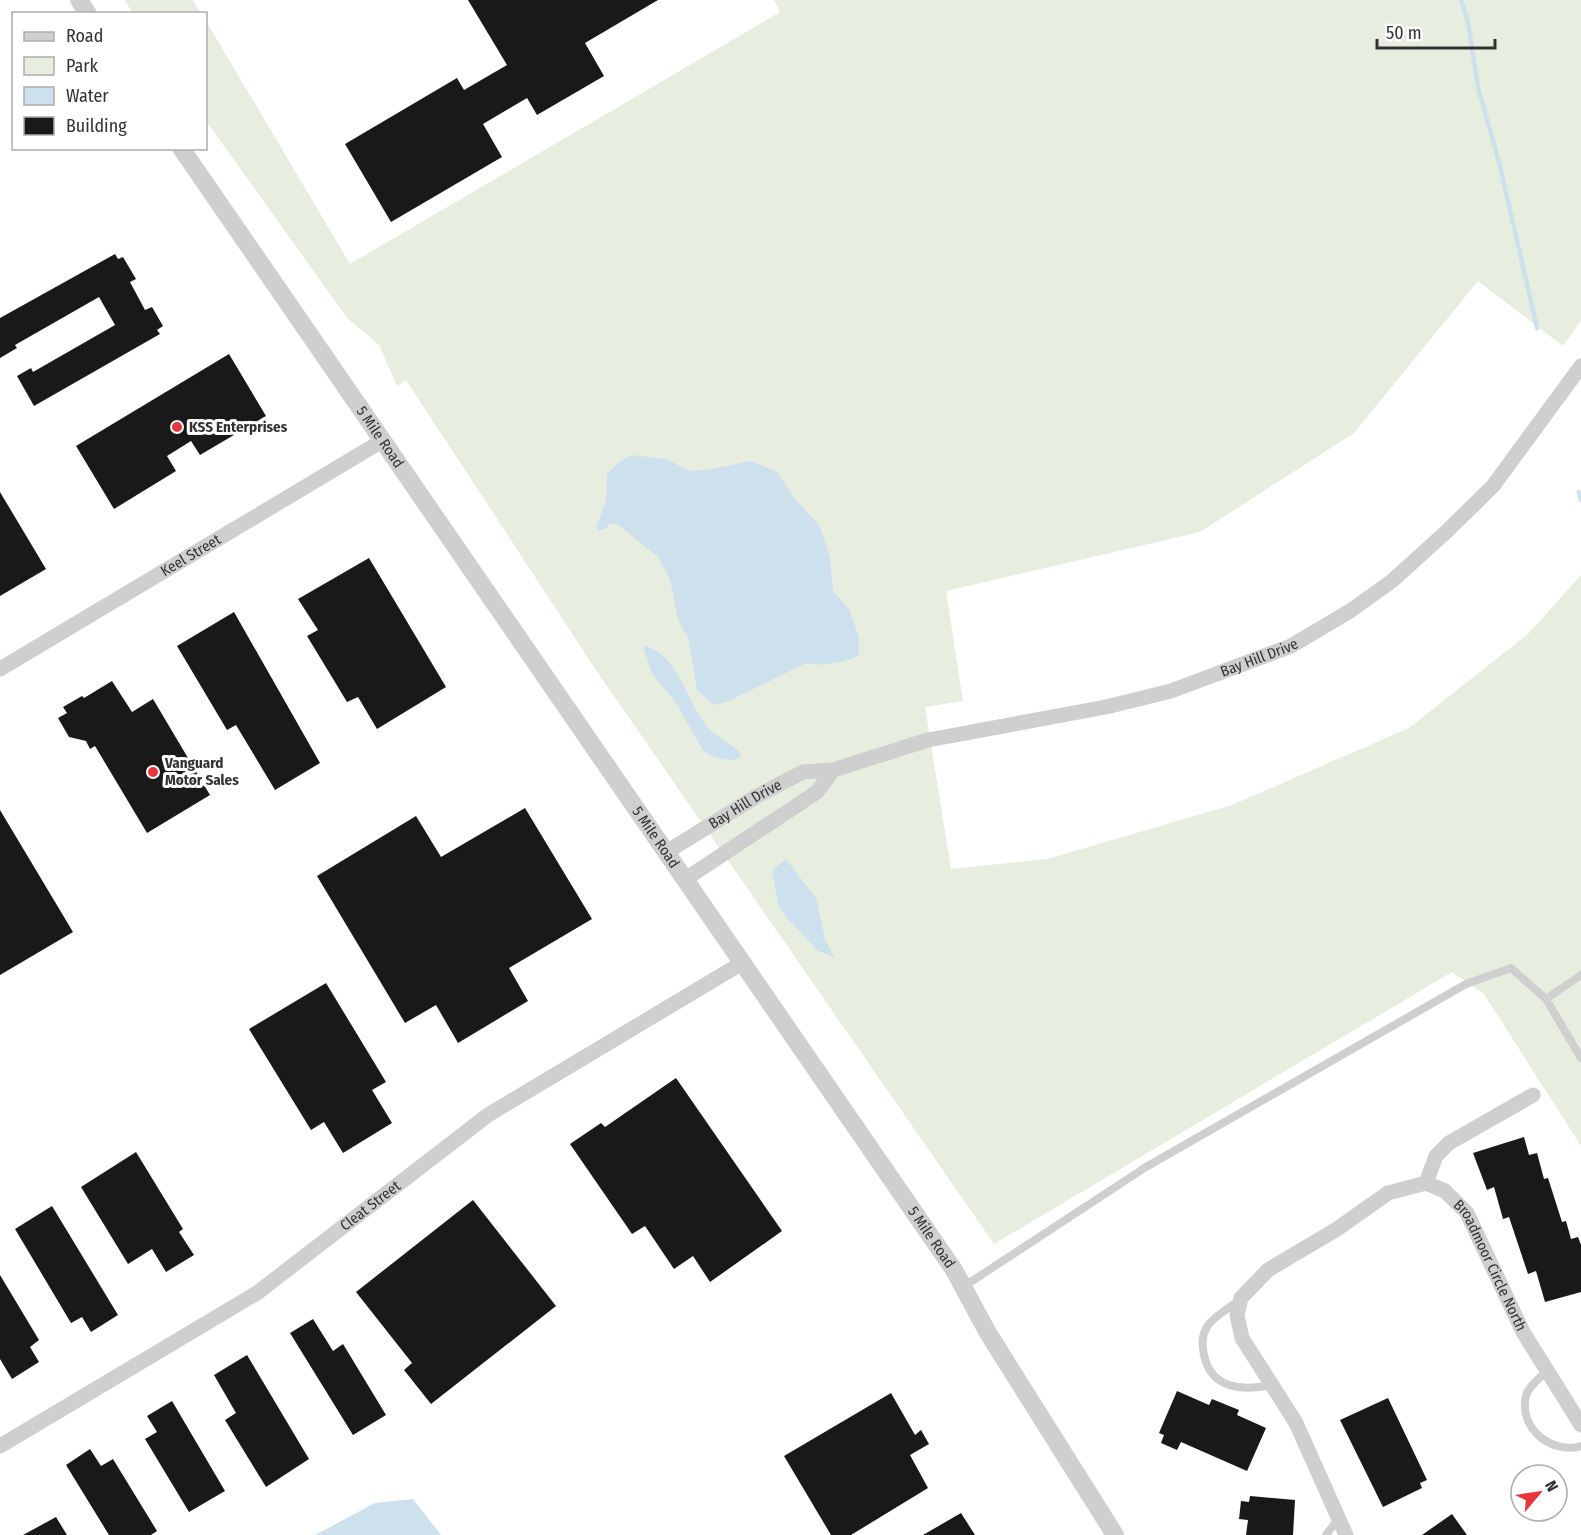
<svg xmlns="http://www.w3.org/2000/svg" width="1581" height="1535" viewBox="0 0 1581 1535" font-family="'Fira Sans Condensed',sans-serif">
<rect width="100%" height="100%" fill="#fff"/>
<path fill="#e7eee0" d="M 124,0 L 193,0 L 201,13 L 133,13 Z
M 774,0 L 1581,0 L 1581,321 L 1563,346 L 1478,281 L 1354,433 L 1200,532 L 946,591 L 963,701 L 925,707 L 951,869 L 1047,859 L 1232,805 L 1409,728 L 1528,634 L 1581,575 L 1581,1146 L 1484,994 L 1452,972 L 994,1244 L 598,673 L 406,380 L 397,386 L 379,345 L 347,318 L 206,121 L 206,21 L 350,264 L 780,12 Z"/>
<path fill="#cde0ee" d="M 631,455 L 667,459 L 689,471 L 712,469 L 751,461 L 777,472 L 796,500 L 819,525 L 830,557 L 833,591 L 849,609 L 859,637 L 859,656 C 843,662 823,667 806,663 L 727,702 L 714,705 L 697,690 L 688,638 L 678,620 L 670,579 L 658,557 L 617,524 L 610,524 L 605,529 L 598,531 L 596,527 L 606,501 L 607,474 L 619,462 Z
M 643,645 C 678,653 687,702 706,725 C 716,738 734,743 742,756 L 734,760 L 722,759 L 711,756 L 702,749 L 675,701 L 652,674 Z
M 786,859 L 816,898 L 825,939 L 834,957 L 818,951 L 787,918 L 778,905 L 772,870 Z
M 413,1499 L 441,1535 L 315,1535 L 375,1503 Z"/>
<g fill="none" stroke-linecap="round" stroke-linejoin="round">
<path stroke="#cde0ee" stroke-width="4.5" d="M 1461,0 L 1468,22 L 1478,87 L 1500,166 L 1537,328
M 1579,492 L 1581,500"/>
</g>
<path fill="#191919" d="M 468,0 L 658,0 L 585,43 L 604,76 L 537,115 L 527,98 L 483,124 L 502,157 L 391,222 L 345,144 L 457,78 L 464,90 L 507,65 Z
M 115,254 L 118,259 L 123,257 L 136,279 L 130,282 L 145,310 L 152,307 L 163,326 L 157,330 L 160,334 L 34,406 L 17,376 L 31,368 L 33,372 L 115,325 L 99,297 L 15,345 L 17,348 L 0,358 L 0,318 Z
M 229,354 L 266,416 L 200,455 L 191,441 L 167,456 L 176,471 L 114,509 L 76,446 Z
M 0,492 L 46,569 L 0,596 Z
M 369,558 L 446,687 L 377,729 L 358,697 L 347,702 L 307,636 L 318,630 L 298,599 Z
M 234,612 L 320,763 L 275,790 L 236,725 L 227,730 L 177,646 Z
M 112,681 L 132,712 L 153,699 L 210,795 L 147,833 L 95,746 L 90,749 L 86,741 L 69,737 L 58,718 L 67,713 L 63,707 L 82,696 L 84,698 Z
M 525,808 L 592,919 L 509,968 L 528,1001 L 458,1043 L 436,1005 L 405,1023 L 317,876 L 416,816 L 441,857 Z
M 0,810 L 73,932 L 0,975 Z
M 326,983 L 386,1082 L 372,1090 L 392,1123 L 343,1153 L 324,1122 L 311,1130 L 249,1029 Z
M 676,1078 L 782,1231 L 710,1282 L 693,1256 L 674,1269 L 645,1226 L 632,1234 L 570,1144 L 601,1123 L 605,1127 Z
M 1524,1137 L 1529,1155 L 1537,1153 L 1544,1179 L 1548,1178 L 1562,1222 L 1566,1221 L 1571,1239 L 1578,1237 L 1581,1245 L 1581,1292 L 1545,1302 L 1536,1271 L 1528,1274 L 1509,1217 L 1503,1219 L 1494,1187 L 1487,1190 L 1473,1153 Z
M 136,1152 L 183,1229 L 179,1232 L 194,1255 L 166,1272 L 152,1249 L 128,1264 L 81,1187 Z
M 473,1200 L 556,1306 L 431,1404 L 404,1370 L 412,1363 L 356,1292 Z
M 52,1206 L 118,1315 L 91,1332 L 82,1317 L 71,1323 L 15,1229 Z
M 0,1275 L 39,1340 L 30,1347 L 39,1362 L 12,1379 L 0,1359 Z
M 313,1319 L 333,1351 L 343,1344 L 386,1415 L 353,1435 L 290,1333 Z
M 247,1355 L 309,1459 L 266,1487 L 225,1420 L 236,1413 L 214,1375 Z
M 1177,1391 L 1209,1405 L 1212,1399 L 1239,1410 L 1237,1415 L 1266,1428 L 1247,1471 L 1181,1442 L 1177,1450 L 1161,1443 L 1164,1435 L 1159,1433 Z
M 891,1393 L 915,1435 L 921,1430 L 929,1444 L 910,1455 L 928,1488 L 851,1535 L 831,1535 L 784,1456 Z
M 1388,1398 L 1427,1480 L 1420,1483 L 1422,1488 L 1383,1507 L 1340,1420 Z
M 172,1401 L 225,1491 L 189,1512 L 145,1439 L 157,1432 L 147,1416 Z
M 90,1449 L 101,1466 L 113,1459 L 157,1531 L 151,1535 L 109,1535 L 66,1465 Z
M 1250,1496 L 1295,1500 L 1293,1535 L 1246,1535 L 1248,1520 L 1239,1519 L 1241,1501 L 1249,1502 Z
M 961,1513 L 975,1535 L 923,1535 Z
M 1452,1514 L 1467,1535 L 1422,1535 Z
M 56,1517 L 67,1535 L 23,1535 Z"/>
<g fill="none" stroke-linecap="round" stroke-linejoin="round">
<path stroke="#cfcfcf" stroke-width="8" d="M 1546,999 L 1581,975
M 963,1287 L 1146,1167 L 1466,984 L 1511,968 L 1546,999 L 1581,1058
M 1238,1301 C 1229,1308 1215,1316 1209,1324 C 1201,1335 1202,1343 1204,1355 C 1211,1389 1242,1391 1271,1385
M 1547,1371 C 1540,1378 1529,1385 1526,1396 C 1518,1428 1552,1455 1581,1446
M 1326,1535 L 1338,1519"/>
<g stroke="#cfcfcf" stroke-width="15">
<path id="s1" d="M 0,669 L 382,441"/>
<path id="s2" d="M 665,853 L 757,796 L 803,772 L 833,770 L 928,740 L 1106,707 L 1171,691 L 1291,646 L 1350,611 L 1392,581 L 1446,532 L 1493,486 L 1581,366"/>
<path d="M 684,880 L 817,792 L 833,770"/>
<path d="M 1426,1183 L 1436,1156 L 1449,1143 L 1533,1095"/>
<path id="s3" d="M 0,1446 L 257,1293 L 488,1115 L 742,963"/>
<path id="s4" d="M 1346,1535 L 1296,1423 L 1242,1338 L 1237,1315 L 1241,1298 L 1268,1270 L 1337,1229 L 1388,1193 L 1426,1183 L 1445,1191 L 1467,1213 L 1523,1332 L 1581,1425"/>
</g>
<g stroke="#cfcfcf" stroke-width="18">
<path d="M 79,0 L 88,14"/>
<path id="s5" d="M 181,148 L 954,1270 L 988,1333 L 1115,1535"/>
</g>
</g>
<g fill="#e7363b" stroke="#fff" stroke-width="2">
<circle cx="177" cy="427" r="6"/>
<circle cx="153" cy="772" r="6"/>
</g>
<g text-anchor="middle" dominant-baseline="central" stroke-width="6" stroke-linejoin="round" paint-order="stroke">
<g font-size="15" font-weight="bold" fill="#323232" stroke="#fff" text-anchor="start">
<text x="189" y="427">KSS Enterprises</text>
<text x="165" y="763">Vanguard<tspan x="165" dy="17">Motor Sales</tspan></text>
</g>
<g font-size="15" fill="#323232" stroke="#fff">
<text stroke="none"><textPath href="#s5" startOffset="351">5 Mile Road</textPath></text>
<text stroke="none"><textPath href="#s1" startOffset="222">Keel Street</textPath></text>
<text stroke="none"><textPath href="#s2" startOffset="632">Bay Hill Drive</textPath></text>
<text stroke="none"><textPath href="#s2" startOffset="94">Bay Hill Drive</textPath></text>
<text stroke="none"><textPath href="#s5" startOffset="837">5 Mile Road</textPath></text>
<text stroke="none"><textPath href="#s3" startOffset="442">Cleat Street</textPath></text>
<text stroke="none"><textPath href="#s5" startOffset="1323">5 Mile Road</textPath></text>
<text stroke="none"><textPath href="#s4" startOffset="594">Broadmoor Circle North</textPath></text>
</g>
</g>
<rect x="12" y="12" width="195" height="138" fill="#ffffff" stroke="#adadad" stroke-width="1.5"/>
<rect x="24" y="32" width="30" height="9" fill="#cfcfcf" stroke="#adadad" stroke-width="1.5"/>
<text x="66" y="42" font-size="18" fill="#323232">Road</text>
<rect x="24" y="57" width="30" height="18" fill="#e7eee0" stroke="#adadad" stroke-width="1.5"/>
<text x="66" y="72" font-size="18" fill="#323232">Park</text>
<rect x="24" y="87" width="30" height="18" fill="#cde0ee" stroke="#adadad" stroke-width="1.5"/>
<text x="66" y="102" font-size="18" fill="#323232">Water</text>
<rect x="24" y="117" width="30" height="18" fill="#191919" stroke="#adadad" stroke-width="1.5"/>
<text x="66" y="132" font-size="18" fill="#323232">Building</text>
<g transform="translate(1539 1493) rotate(61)"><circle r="28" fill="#ffffff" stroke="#adadad" stroke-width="1.5"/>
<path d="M0-4.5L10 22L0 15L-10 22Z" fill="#e7363b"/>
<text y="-9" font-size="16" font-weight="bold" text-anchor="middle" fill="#323232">N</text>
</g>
<path d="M1377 39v9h118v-9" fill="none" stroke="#323232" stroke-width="3"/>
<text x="1386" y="39" font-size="18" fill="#323232" stroke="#ffffff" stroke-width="4.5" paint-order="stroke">50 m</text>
</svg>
